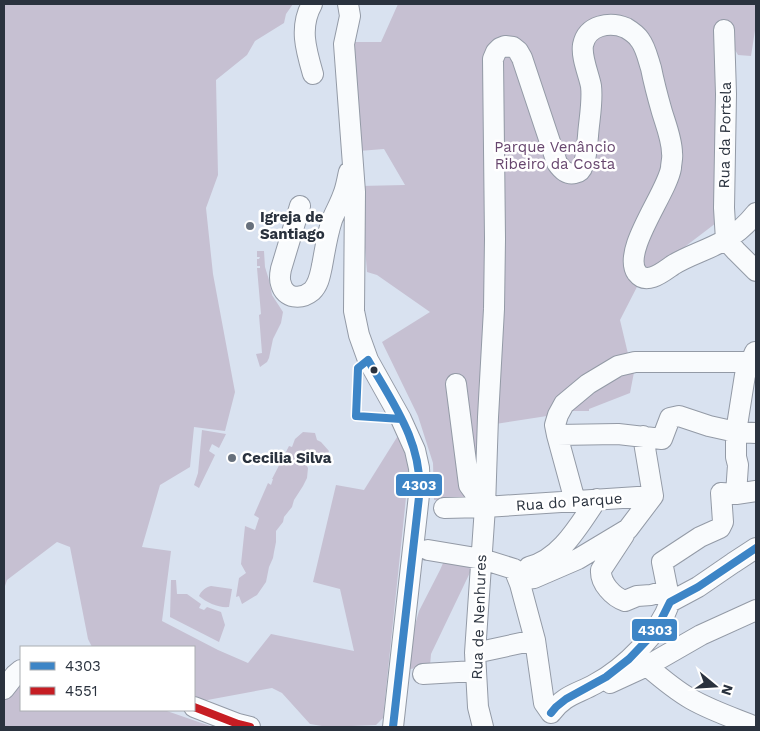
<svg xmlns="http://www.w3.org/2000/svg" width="760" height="731" viewBox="0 0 760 731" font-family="'Work Sans',sans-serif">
<rect width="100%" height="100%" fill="#d9e2f0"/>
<path fill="#c6c0d2" d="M 4,4 L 293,4 L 286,14 L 284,23 L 255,41 L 247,55 L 216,80 L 218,175 L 206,208 L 213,274 L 235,392 L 225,431 L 194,427 L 190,467 L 160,485 L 142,547 L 171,551 L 162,621 L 218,650 L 248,663 L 271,634 L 354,651 L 340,589 L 313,582 L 336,485 L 364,490 L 399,434 L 410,459 L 383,718 L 376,725 L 328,727 L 310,724 L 282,693 L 272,688 L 202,701 L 194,698 L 194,647 L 92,647 L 88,639 L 70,547 L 57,542 L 7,580 L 4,589 Z
M 398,4 L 756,4 L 756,24 L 751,56 L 738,55 L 724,31 L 716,223 L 640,281 L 620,320 L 629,358 L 593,373 L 547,416 L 489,425 L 482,503 L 434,500 L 433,463 L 418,416 L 382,342 L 430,312 L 377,275 L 367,272 L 360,186 L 405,185 L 384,149 L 359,151 L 353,42 L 381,42 Z
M 257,251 L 264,251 L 265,267 L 269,280 L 272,295 L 283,312 L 281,323 L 273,339 L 269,358 L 267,362 L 260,367 L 256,354 L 262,353 L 259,315 L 261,314 L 257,268 L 260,268 L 260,266 L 257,266 L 257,259 L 259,259 L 260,257 L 257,257 Z
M 635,367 L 630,393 L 589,409 L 589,411 L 567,411 L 573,403 Z
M 202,430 L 226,434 L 219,448 L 212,444 L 209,451 L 215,455 L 199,488 L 194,485 L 198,473 Z
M 303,432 L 315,433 L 317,440 L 321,442 L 329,451 L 325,460 L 306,456 L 305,463 L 308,468 L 307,478 L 303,486 L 294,500 L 292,507 L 284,517 L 283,522 L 276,531 L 276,542 L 274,552 L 273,558 L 269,567 L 266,582 L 257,595 L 242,604 L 239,596 L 236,597 L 239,578 L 246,573 L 241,564 L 245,526 L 255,530 L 259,518 L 254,515 L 268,483 L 271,485 L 273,479 L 272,479 L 289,446 L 292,447 L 295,439 Z
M 446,556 L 476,560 L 431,654 L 430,666 L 410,669 L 412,636 L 419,611 L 440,570 Z
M 171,580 L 176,580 L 177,594 L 187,594 L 201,604 L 199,608 L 204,610 L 207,607 L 221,612 L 225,625 L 219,642 L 170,617 Z
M 211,586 L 232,589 L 229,607 C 219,608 207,603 199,596 C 201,591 206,587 211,586 Z
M 21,680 L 21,710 L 164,710 L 213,727 L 4,727 L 4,699 Z"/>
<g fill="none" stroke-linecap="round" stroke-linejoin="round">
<g stroke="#939aa6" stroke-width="22">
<path id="minor" d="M 312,4 C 299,27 306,50 313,74
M 348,4 L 350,16 L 344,44 L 355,192 L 354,311 L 359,335 L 368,360 L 401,419 L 415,450 L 419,468 L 420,486 L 393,727
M 724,30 L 726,94 L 724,208 L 726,240
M 300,206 L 281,269 C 280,274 279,279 281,284 C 285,299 301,300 312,291 C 319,284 320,275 322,266 C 325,250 327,235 332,220 C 335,212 340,204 343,195 C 346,188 347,180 349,172
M 726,240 L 736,251 L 756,271
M 456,384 L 469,485 L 485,507
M 557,435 L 618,434 L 662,439 L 670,418 L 679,416 L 709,426 L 736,432 L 756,433
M 736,494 L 738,465 L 736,457 L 736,432 L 745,375 L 755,352
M 575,501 L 557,435 L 555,425 L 558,415 L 564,404 L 588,384 L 618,366 L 635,362 L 756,362
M 444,508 L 485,507 L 653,496
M 624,535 L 601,570 C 600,583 613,597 625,601 L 637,596 L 651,595 L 668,590
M 428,550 L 482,559 L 514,569 L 520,584 L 535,640 L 544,703 L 551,713
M 529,567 C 561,559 579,525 597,499
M 514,569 L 526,579 L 534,578 L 578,559 L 628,529 L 653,496 L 643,436
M 670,602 L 662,562 L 700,537 L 720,528 L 723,522 L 721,493 L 736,494 L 756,491
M 475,653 L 535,640
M 647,666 C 661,678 675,690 691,699 C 712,711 734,718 756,727
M 423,674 L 475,671
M 610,683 L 647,666 L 701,635 L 756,610
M 4,689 L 15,675 L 21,670
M 194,707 L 238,724 L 250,727
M 551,713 C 564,695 577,694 595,684 C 625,668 659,634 670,602 L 698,587 L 733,563 L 756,548
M 483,727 L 478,707 L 475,653 L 485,507 L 488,417 L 494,309 L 495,239 L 493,59 L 496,52 L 500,48 L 505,46 L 513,47 L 518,51 L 522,58 L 557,163 C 562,170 567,175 575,173 C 580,172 582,169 583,165 C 587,157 587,145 588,136 C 589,120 593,102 591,86 C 589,75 581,57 583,45 C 587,25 610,21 626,28 C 631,31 637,35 640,40 C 646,48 648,59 651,68 C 654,83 658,98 662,112 C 666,125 672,140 672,153 C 673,158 671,163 671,168 C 667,193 621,251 637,273 C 647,286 664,271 673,265 C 689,255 708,250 725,240 C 736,234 748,223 756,213"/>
</g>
<use href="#minor" stroke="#f9fbfd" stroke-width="20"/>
<g stroke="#fff" stroke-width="11">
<path id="bus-1" d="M 551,713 L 556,707 L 566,699 L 606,677 L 629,659 L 649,638 L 658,626 L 670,602 L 698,587 L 756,548
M 393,727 L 419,497 C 424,445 393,403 368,360 L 358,368 L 356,416 L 401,419"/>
</g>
<g stroke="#fff" stroke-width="11">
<path id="bus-2" d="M 194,707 L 238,724 L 250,727"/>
</g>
<use href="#bus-1" stroke="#3d85c6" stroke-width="8"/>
<use href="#bus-2" stroke="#c61d23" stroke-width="8"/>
</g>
<g fill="#67707c" stroke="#fff" stroke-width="2">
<circle cx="250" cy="226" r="5"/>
<circle cx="232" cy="458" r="5"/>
</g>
<circle fill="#2a323e" stroke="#fff" stroke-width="2" cx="374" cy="370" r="4.5"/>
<g text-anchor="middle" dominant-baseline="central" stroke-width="5" stroke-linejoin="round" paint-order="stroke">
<g font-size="15" fill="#2a323e" stroke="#fff">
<text transform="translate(725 135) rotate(-89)">Rua da Portela</text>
<text transform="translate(569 502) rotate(-4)">Rua do Parque</text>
<text transform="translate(479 617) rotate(-88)">Rua de Nenhures</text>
</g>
<g font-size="15" fill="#67466e" stroke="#fff">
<text x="555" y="147">Parque Venâncio<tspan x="555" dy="17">Ribeiro da Costa</tspan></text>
</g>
<g font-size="15" font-weight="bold" fill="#2a323e" stroke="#fff" text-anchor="start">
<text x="260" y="217">Igreja de<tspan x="260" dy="17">Santiago</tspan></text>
<text x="242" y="458">Cecilia Silva</text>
</g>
</g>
<g stroke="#fff" stroke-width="2">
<rect x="395" y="473" width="48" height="24" rx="5" fill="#3d85c6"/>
<rect x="631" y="618" width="47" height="24" rx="5" fill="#3d85c6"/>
</g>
<g font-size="14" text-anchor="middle" font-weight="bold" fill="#fff">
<text x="419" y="490">4303</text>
<text x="655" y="635">4303</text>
</g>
<rect width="760" height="731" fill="none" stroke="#2a323e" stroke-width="10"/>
<rect x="20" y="646" width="175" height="65" fill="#ffffff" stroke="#aaadb2"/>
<rect x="30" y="662" width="25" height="8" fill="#3d85c6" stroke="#aaadb2"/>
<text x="65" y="671" font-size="15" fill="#2a323e">4303</text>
<rect x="30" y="687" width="25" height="8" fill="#c61d23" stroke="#aaadb2"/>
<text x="65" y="696" font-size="15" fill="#2a323e">4551</text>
<g transform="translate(715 686) rotate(108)" stroke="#ffffff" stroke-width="4" paint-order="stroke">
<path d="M0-4L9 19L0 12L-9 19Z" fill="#2a323e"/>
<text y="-8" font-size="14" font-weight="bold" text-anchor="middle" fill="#2a323e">N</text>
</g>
</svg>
